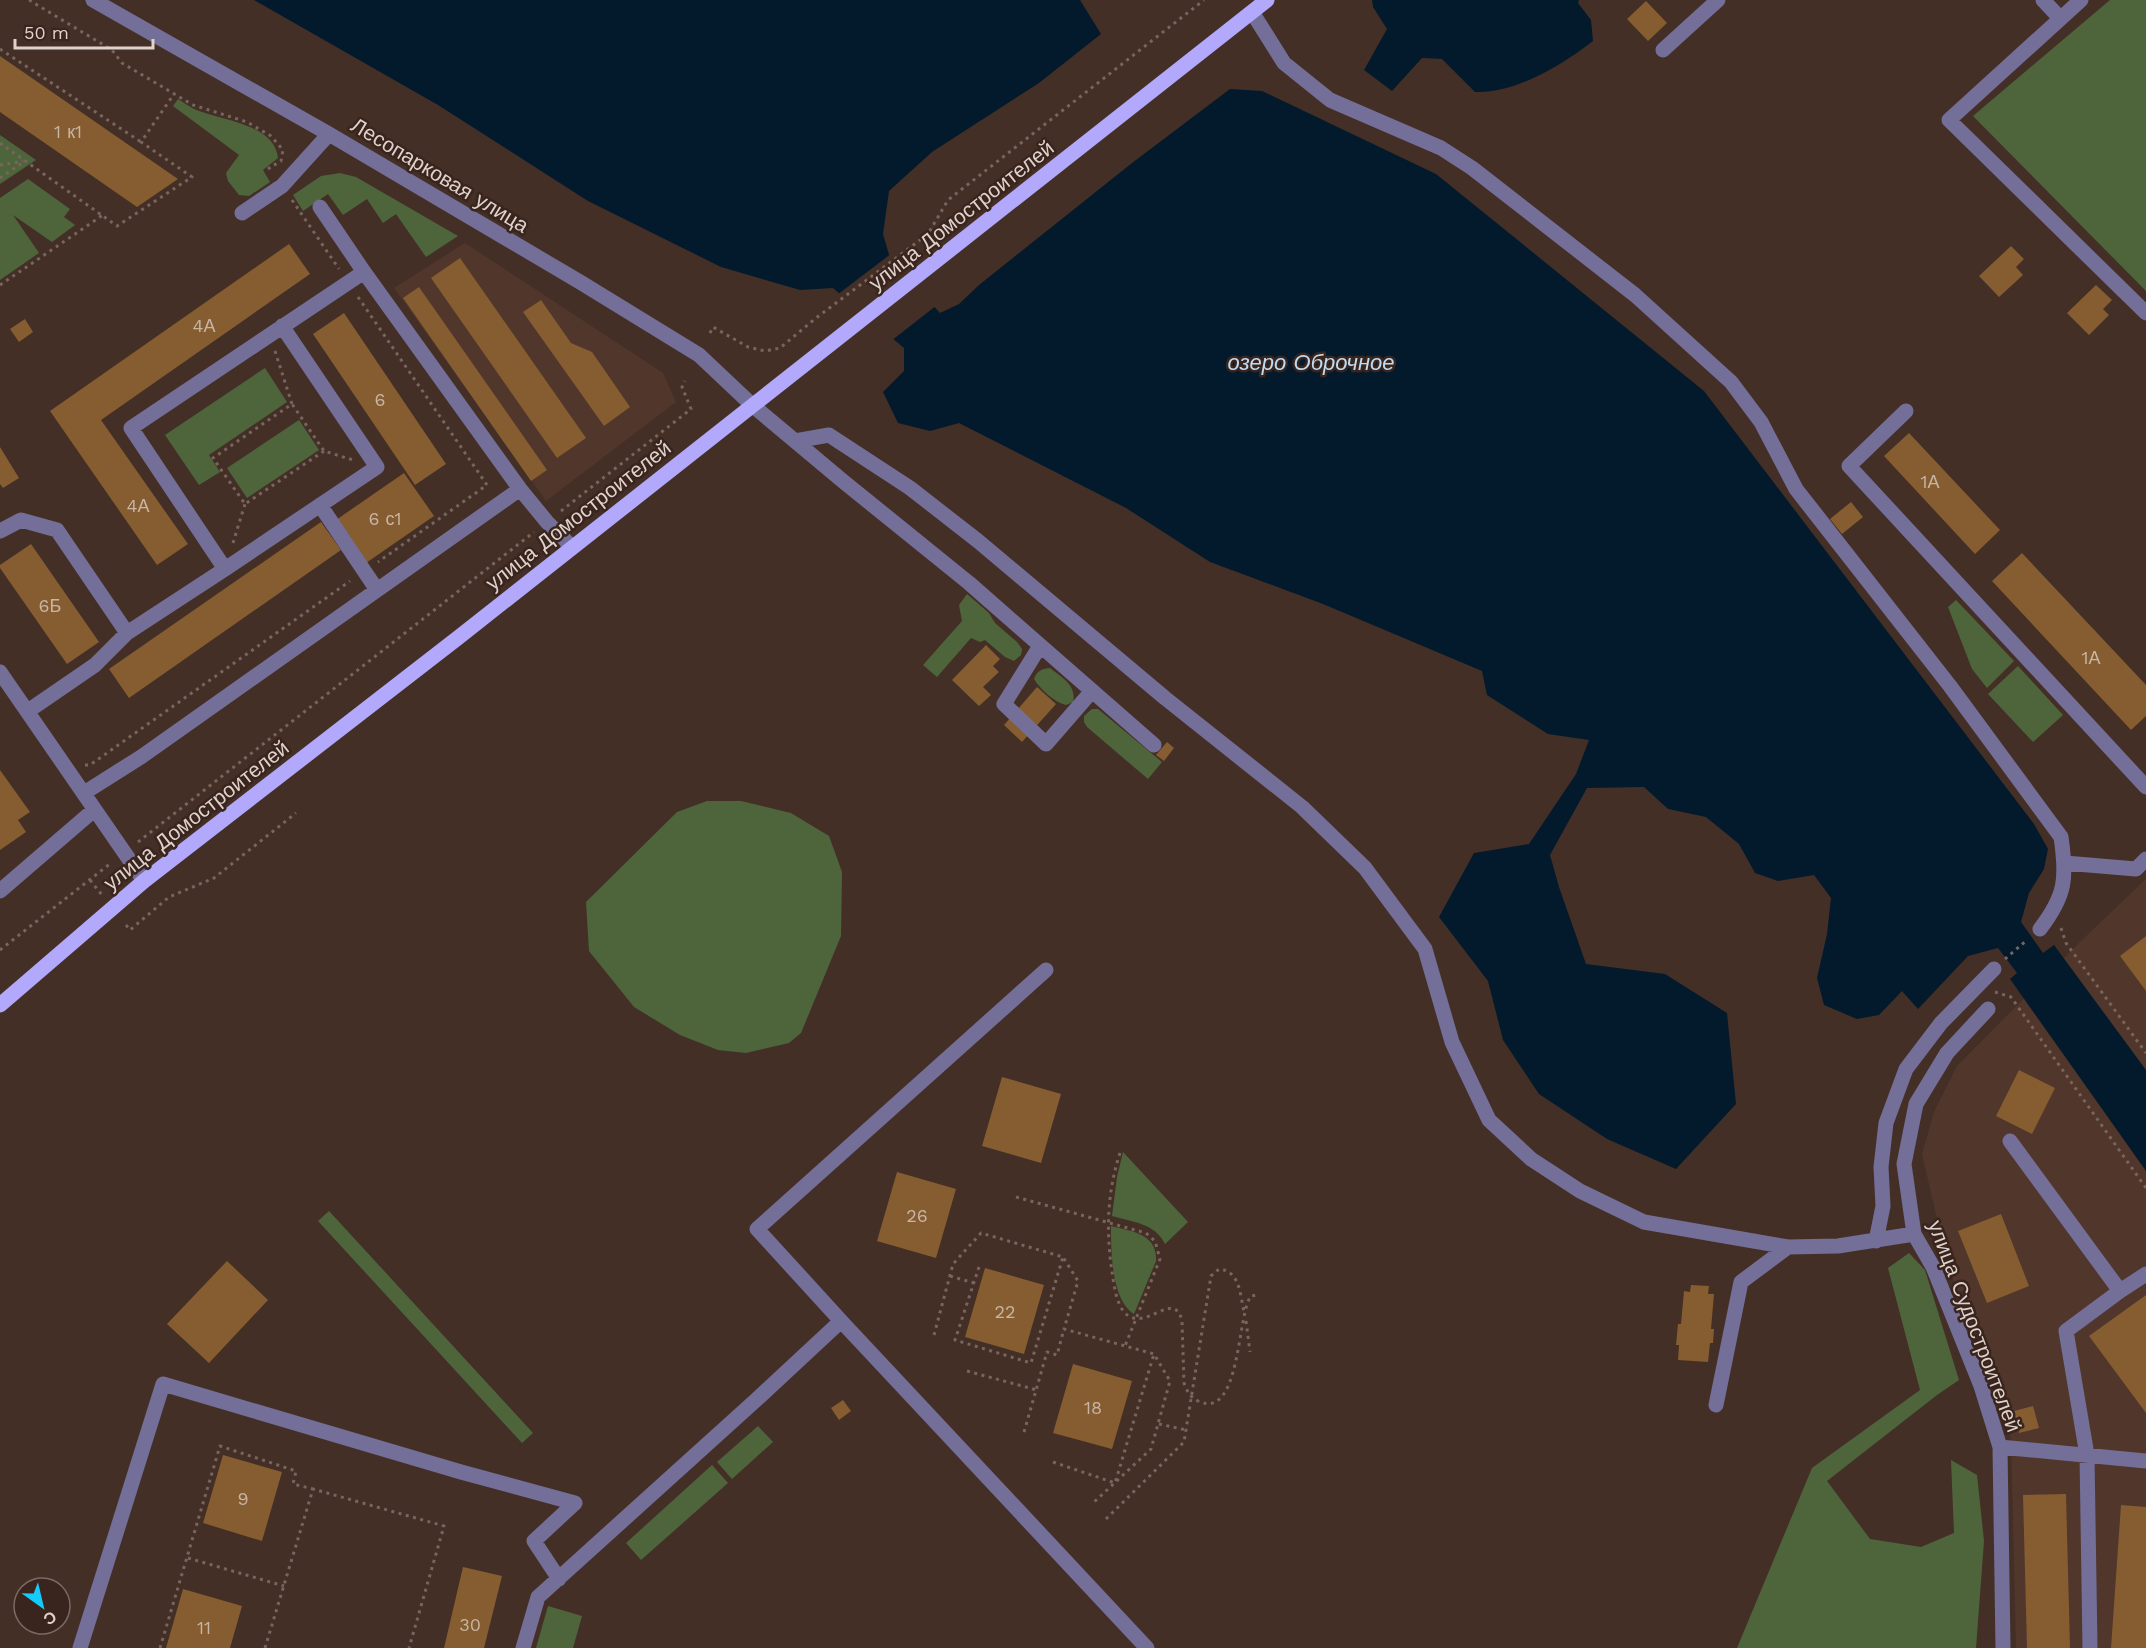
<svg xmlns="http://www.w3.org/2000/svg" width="2146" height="1648" viewBox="0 0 2146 1648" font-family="'Work Sans',sans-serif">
<rect width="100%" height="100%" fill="#442f27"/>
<path fill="#51362b" d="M 465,243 L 663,373 L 676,402 L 546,501 L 394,288 Z
M 2146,879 L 2146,1648 L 2016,1648 L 2011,1439 L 1947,1262 L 1922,1154 L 1934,1112 L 1957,1066 L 2081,941 Z"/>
<path fill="#4e653b" d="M 2110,0 L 2146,0 L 2146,291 L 1973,116 Z
M 178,99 C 183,102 188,106 194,109 C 221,121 274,123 278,158 L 263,170 L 270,182 L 249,196 L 239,195 L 228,181 L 226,173 L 239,155 L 173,106 Z
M 0,135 L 36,160 L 0,184 Z
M 340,173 L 356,177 L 458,236 L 426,257 L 396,214 L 383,223 L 367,199 L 343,215 L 328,194 L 303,211 L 293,195 L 321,176 Z
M 28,179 L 70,209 L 64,217 L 75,225 L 52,242 L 13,215 L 39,253 L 0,280 L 0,198 Z
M 265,368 L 287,402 L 209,455 L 220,472 L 199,485 L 165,435 Z
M 299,420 L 319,450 L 247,498 L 227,468 Z
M 967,594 L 989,613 L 995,623 L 1017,642 L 1022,649 L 1021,655 L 1014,661 L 1005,657 L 985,640 L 980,642 L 971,638 L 937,677 L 923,665 L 962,621 L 959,605 Z
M 1956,600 L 2014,661 L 1987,688 L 1972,669 L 1948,607 Z
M 2018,666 L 2063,715 L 2033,742 L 1988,694 Z
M 1050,668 C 1061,677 1077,685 1073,702 L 1066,705 C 1054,702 1041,690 1034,679 C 1037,671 1041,669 1050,668 Z
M 1092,709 L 1098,709 L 1162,762 L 1148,779 L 1087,727 L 1084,722 L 1084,716 Z
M 707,801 L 741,801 L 791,813 L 829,836 L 842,872 L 841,936 L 801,1033 L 789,1043 L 746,1053 L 718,1050 L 680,1035 L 634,1007 L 589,951 L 586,902 L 677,812 Z
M 1123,1152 L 1188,1222 L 1165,1244 C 1155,1223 1132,1222 1112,1216 L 1117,1177 Z
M 329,1211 L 533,1433 L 522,1443 L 318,1221 Z
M 1111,1226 C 1131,1231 1158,1234 1156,1261 L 1134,1314 C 1111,1300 1111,1249 1111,1226 Z
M 1909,1253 L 1925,1270 L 1959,1380 L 1937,1395 L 1827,1481 L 1870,1539 L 1921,1547 L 1954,1533 L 1951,1460 L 1977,1475 L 1984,1541 L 1976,1648 L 1737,1648 L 1812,1468 L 1920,1390 L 1888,1268 Z
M 758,1426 L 773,1442 L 732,1479 L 717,1462 Z
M 712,1465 L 728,1483 L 641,1560 L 626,1543 Z
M 548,1606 L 582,1616 L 573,1648 L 536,1648 Z"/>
<path fill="#021a2c" d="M 254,0 L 1080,0 L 1101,34 L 1039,83 L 932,152 L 889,191 L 883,234 L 890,258 L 940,313 L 959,304 L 979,285 L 1132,163 L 1230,89 L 1262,91 L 1436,174 L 1704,391 L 2034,824 L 2048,849 L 2044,869 L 2029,893 L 2021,922 L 2043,953 L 2054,945 L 2146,1070 L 2146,1171 L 2010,979 L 2017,973 L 1998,948 L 1968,956 L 1918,1009 L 1902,991 L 1879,1015 L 1857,1019 L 1824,1005 L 1817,978 L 1827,934 L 1831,898 L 1814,875 L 1778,881 L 1755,873 L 1739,844 L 1706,817 L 1668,809 L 1644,787 L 1587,788 L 1550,855 L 1559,887 L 1586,964 L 1665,974 L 1727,1013 L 1736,1104 L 1676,1169 L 1607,1139 L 1539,1094 L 1503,1040 L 1488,981 L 1439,917 L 1474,853 L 1529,844 L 1576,774 L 1589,740 L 1548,734 L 1487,695 L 1482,671 L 1323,604 L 1210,562 L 1126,508 L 959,423 L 930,431 L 898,423 L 883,392 L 904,371 L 904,348 L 833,288 L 800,290 L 721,267 L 588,201 L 438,105 Z
M 1372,0 L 1579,0 L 1578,3 L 1591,20 L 1593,41 C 1562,65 1515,94 1475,92 L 1442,59 L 1422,58 L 1392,91 L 1364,70 L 1387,29 L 1373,7 Z"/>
<path fill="#442f27" d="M 892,253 L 937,305 L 891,341 L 837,295 Z"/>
<path fill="#855d30" d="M 1646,1 L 1667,23 L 1648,41 L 1627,19 Z
M 0,56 L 136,150 L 178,179 L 137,207 L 0,112 Z
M 289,244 L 310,274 L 101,420 L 188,544 L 157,565 L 50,411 Z
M 2011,246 L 2024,259 L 2016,267 L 2023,275 L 1999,297 L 1979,276 Z
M 460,258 L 586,438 L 557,458 L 431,278 Z
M 2096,285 L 2112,300 L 2103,309 L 2109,315 L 2089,335 L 2067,313 Z
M 419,287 L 547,470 L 531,481 L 403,298 Z
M 541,300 L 571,343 L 592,352 L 630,407 L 604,426 L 523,312 Z
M 344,313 L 446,464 L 415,485 L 313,334 Z
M 25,319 L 33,332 L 19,342 L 10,329 Z
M 1909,433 L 2000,530 L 1975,554 L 1884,456 Z
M 0,447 L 19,478 L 3,488 L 0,484 Z
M 404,473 L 434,516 L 366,563 L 336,520 Z
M 1851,502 L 1863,517 L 1842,534 L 1830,519 Z
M 321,522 L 341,550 L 129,698 L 109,669 Z
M 31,544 L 99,642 L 67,664 L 0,568 L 0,565 Z
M 2022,553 L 2146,685 L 2146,716 L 2131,730 L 1992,581 Z
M 986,645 L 1000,659 L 993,666 L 999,672 L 983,687 L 991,695 L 979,706 L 952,680 Z
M 1037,687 L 1056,704 L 1022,742 L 1004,725 Z
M 1167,742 L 1174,748 L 1164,761 L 1156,755 Z
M 0,770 L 30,812 L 18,820 L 26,832 L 0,850 Z
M 2146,936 L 2146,991 L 2120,956 Z
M 2019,1070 L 2055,1088 L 2032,1134 L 1996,1116 Z
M 1002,1077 L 1061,1094 L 1041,1163 L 982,1146 Z
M 897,1172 L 956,1189 L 936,1258 L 877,1241 Z
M 2001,1214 L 2029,1286 L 1987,1303 L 1958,1231 Z
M 227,1261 L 268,1300 L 209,1363 L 167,1324 Z
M 985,1268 L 1044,1285 L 1024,1354 L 965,1337 Z
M 1691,1285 L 1709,1286 L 1708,1294 L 1714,1294 L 1711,1329 L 1714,1329 L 1713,1343 L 1710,1343 L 1708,1362 L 1678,1360 L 1679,1345 L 1676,1345 L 1678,1324 L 1681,1324 L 1684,1291 L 1690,1292 Z
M 2146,1295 L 2146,1413 L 2089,1336 Z
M 1073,1364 L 1132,1381 L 1112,1449 L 1053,1433 Z
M 843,1400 L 851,1411 L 839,1420 L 831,1408 Z
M 2033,1406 L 2039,1428 L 2019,1433 L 2014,1411 Z
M 223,1455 L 282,1472 L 262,1541 L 203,1523 Z
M 2066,1494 L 2070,1648 L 2027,1648 L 2023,1495 Z
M 2121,1505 L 2146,1507 L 2146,1648 L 2111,1648 Z
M 463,1567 L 502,1576 L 484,1648 L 444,1648 Z
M 183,1589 L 242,1606 L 230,1648 L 166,1648 Z"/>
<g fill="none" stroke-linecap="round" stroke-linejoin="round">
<path stroke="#78655e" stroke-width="3" stroke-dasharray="3 4.5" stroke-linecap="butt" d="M 29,0 L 112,50 L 122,63 L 193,105 L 247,122 L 271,136 L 283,150 L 281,161 L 269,168 L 272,172
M 0,49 L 141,142
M 0,143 L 117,226 L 192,177 L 141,142 L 174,94
M 0,165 L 23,161
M 0,178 L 25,161
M 292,200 L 339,269
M 0,285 L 103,215
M 358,297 L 487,485 L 378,562
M 710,333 L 713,327 L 748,347 L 765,351 L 780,348 L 816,318 L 928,234 L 948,200 L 1204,0
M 275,351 L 292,404
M 324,451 L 245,504 L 213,458 L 292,404 L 324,451 L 353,460
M 561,511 L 691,409 L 682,387 L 685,381
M 233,543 L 245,504
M 85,765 L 90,765 L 350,581
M 138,842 L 534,532
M 90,880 L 102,895
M 126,925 L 130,930 L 169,897 L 214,878 L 296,813
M 2061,928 L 2066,943 L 2146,1053
M 0,950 L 111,863
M 2005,959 L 2027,940
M 1995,992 L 2011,997 L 2146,1188
M 1120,1153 C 1107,1192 1106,1232 1112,1272 C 1114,1285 1116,1302 1124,1312 C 1145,1335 1174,1287 1182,1321 L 1184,1383 C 1187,1391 1190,1397 1198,1401 C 1241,1422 1237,1313 1251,1296 L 1259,1295
M 1016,1197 L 1146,1233 L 1155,1241 L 1160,1259 L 1125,1346
M 979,1267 L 955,1340 L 1031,1363 L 1063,1257
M 950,1276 L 974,1283
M 1246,1321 L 1250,1352
M 934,1335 L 953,1264 L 981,1233 L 1063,1257 L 1078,1281 L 1064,1329
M 967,1371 L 1037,1390
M 1159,1424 L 1186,1430
M 1024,1432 L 1047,1352 L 1057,1355 L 1064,1329 L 1154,1354 L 1170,1381 L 1151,1449 L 1092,1504
M 1053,1462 L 1115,1483 L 1154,1354
M 1106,1519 L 1184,1442 L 1211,1276 L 1219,1269 C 1240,1271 1240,1294 1244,1312
M 188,1558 L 284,1586
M 160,1648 L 220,1446 L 296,1471 L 293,1484 L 313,1489
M 265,1648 L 313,1489 L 444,1526 L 409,1648"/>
<path stroke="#746f98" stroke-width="15" d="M 93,0 L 329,134 L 580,282 L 699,355 L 752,405 L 844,482 L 969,583 L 1154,745
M 2043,0 L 2060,18
M 2081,0 L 1949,120 L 2146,313
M 1252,12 L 1284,63 L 1330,100 L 1441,148 L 1472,168 L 1635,295 L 1731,382 L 1761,422 L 1796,489 L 1950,686 L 2061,837 C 2067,878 2066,895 2040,929
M 1663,50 L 1718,0
M 320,207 L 364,272 L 520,489 L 547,522 L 572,547
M 242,213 L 282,186 L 329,134
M 282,326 L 377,467 L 225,569 L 131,428 L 364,272
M 1906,411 L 1849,466 L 2146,787
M 795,441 L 829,435 L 910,488 L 978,541 L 1165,698 L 1302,807 L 1365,868 L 1425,949 L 1452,1042 L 1489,1120 L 1531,1159 L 1580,1191 L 1644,1222 L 1788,1247 L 1838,1246 L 1914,1234
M 320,505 L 377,590
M 0,531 L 21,520 L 57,530 L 127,633
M 1040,646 L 1004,704 L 1046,744 L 1092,691
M 0,672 L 144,881
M 28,711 L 95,665 L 127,633 L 225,569
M 84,793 L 141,757 L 520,489
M 2065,863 L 2136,869 L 2146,859
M 0,891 L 94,810
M 1988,1009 L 1947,1053 L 1916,1104 L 1904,1164 L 1914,1234 L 1933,1267 L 1981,1386 L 2000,1447 L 2003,1648
M 2010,1141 L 2120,1291 L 2066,1331 L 2087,1455 L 2090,1648
M 1876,1241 L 1883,1206 L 1881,1167 L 1886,1123 L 1906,1069 L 1941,1023 L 1994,969
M 2120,1291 L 2146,1274
M 841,1321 L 757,1229 L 1046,970
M 1716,1405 L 1741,1282 L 1788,1247
M 2000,1447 L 2146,1461
M 559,1579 L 534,1541 L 575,1503
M 80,1648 L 163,1384 L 461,1472 L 575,1503
M 523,1648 L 538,1597 L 756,1400 L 841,1321 L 1147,1648"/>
<path stroke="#b2a8fc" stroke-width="15" d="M 0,1005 L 144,881 L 459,637 L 1267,0"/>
</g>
<g text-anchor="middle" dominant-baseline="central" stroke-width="5" stroke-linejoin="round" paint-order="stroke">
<g font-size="18" fill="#c8b5a5">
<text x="68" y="131">1 к1</text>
<text x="204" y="325">4А</text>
<text x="380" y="399">6</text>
<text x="1930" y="481">1А</text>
<text x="138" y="505">4А</text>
<text x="385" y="518">6 с1</text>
<text x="50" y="605">6Б</text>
<text x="2091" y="657">1А</text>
<text x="917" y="1215">26</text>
<text x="1005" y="1311">22</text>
<text x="1093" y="1407">18</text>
<text x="243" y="1498">9</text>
<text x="470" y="1624">30</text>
<text x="204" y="1627">11</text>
</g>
<g font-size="21" fill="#dfd2cc" stroke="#39251d">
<text transform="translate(440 175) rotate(31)">Лесопарковая улица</text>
<text transform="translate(961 215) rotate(-38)">улица Домостроителей</text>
<text transform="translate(578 515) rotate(-38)">улица Домостроителей</text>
<text transform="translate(196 815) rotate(-38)">улица Домостроителей</text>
<text transform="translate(1975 1326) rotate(69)">улица Судостроителей</text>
</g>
<g font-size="22" font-style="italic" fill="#bfdaf2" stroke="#39251d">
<text x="1311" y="362">озеро Оброчное</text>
</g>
</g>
<g transform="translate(42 1606) rotate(146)"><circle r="28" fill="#39251d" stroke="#7b6a63" stroke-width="1.5"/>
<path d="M0-4.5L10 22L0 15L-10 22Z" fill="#16cafb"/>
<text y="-9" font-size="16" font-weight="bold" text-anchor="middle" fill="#dfd2cc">С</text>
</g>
<path d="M15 39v9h138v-9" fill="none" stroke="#dfd2cc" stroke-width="3"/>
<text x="24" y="39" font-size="18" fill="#dfd2cc" stroke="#39251d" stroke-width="4.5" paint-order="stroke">50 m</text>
</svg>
